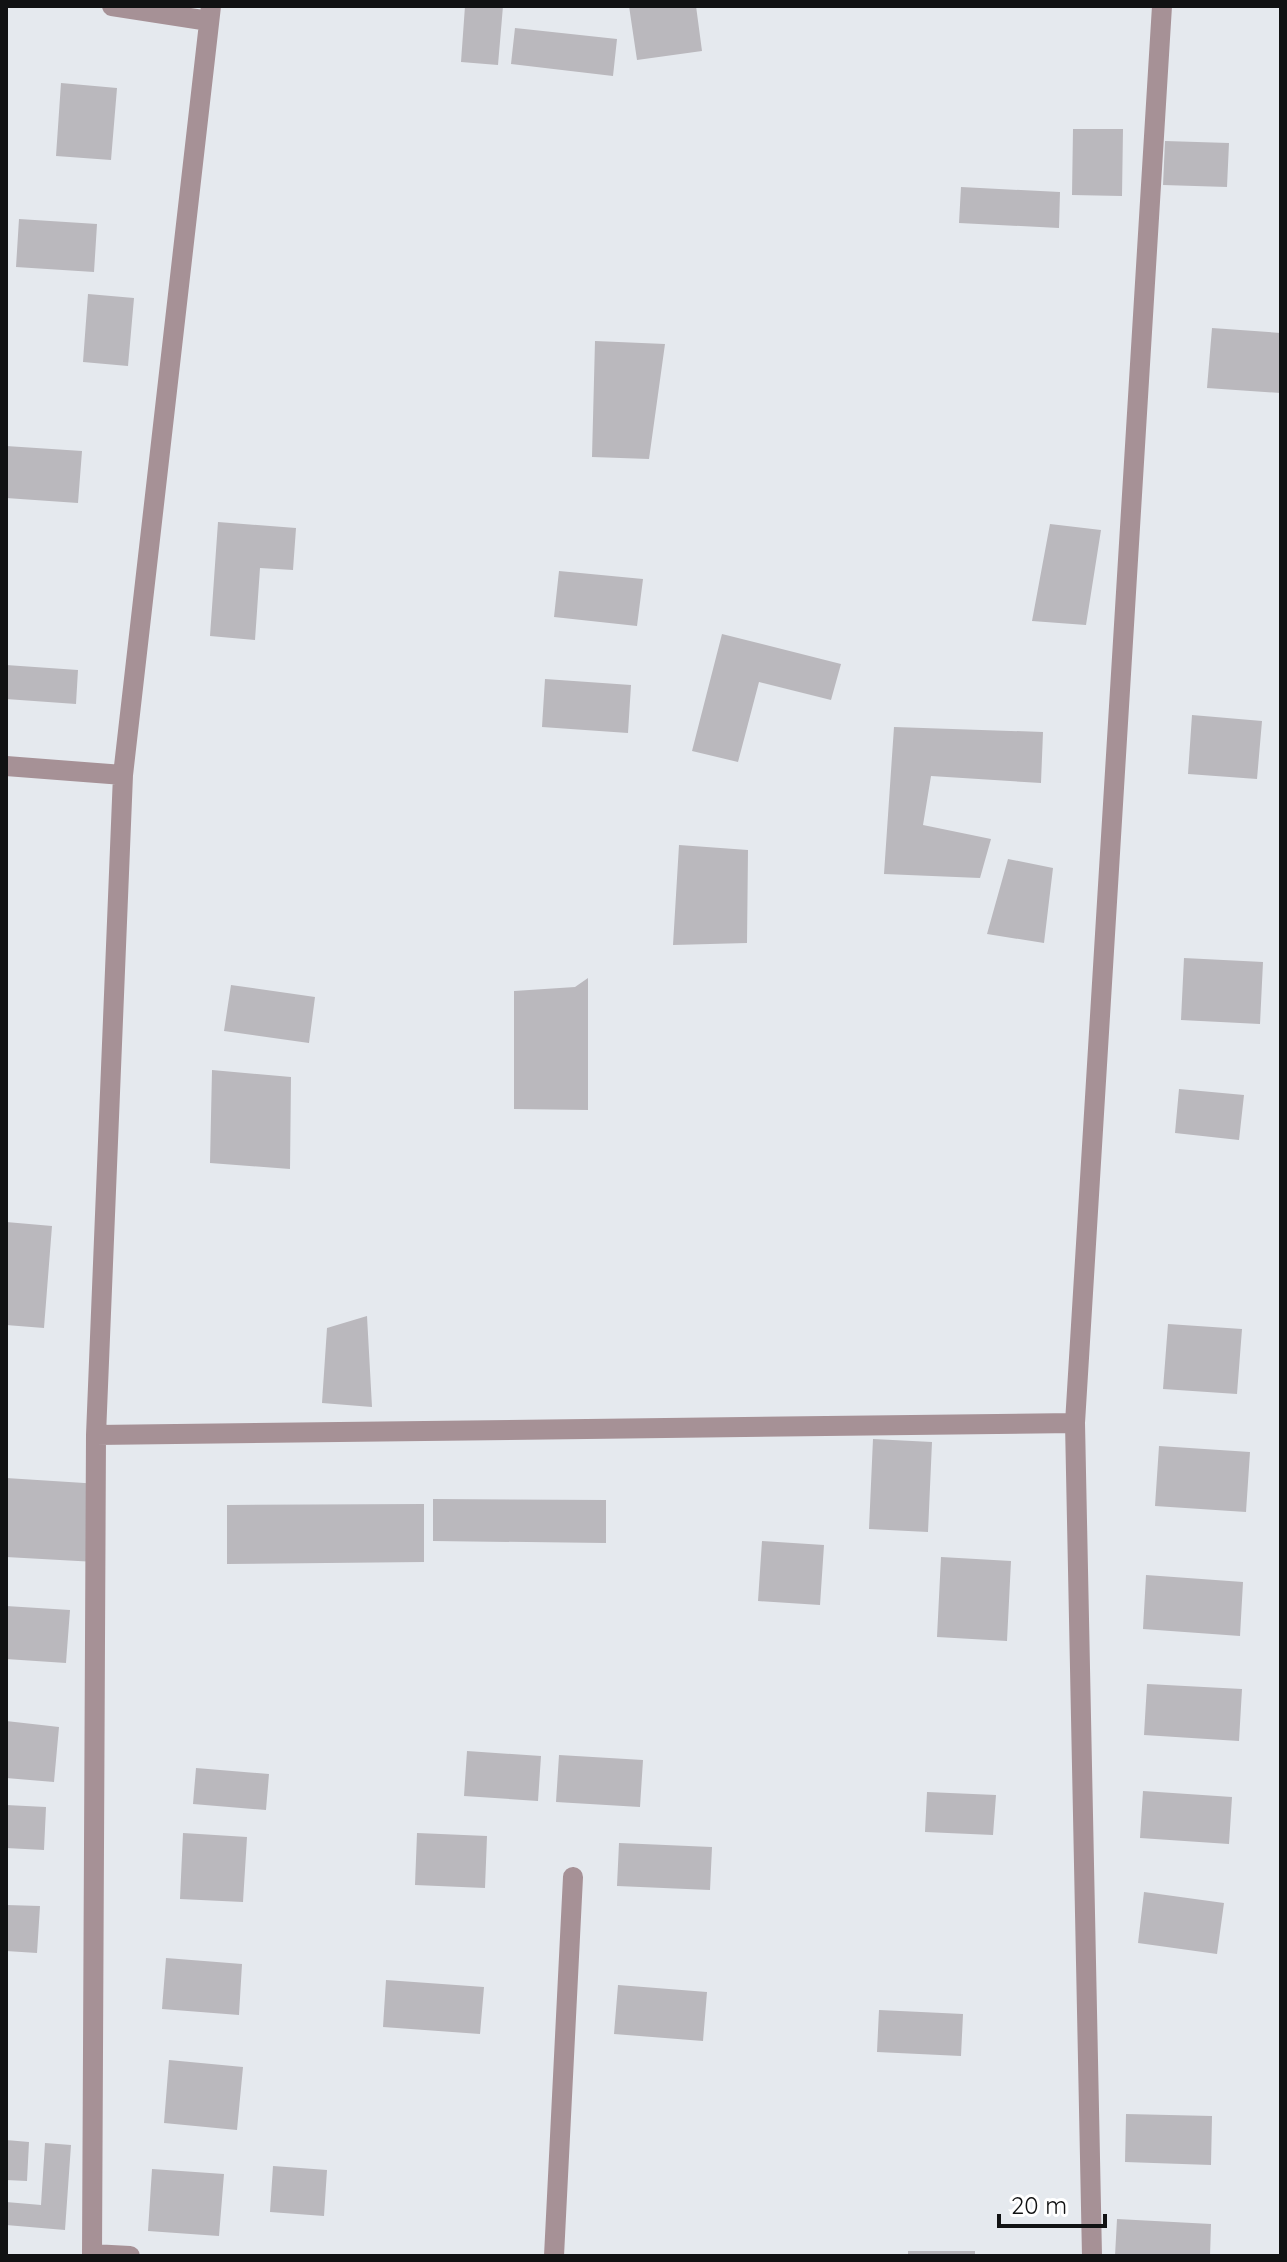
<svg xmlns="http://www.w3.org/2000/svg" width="1287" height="2262" viewBox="0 0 1287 2262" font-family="Quicksand,sans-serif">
<rect width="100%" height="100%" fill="#e5e9ee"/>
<path fill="#bab8bd" d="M 465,6 L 503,6 L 498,65 L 461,62 Z
M 629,6 L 696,6 L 702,51 L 637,60 Z
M 515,28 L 617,39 L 613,76 L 511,64 Z
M 61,83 L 117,88 L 111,160 L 56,156 Z
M 1073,129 L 1123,129 L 1122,196 L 1072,195 Z
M 1165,141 L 1229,143 L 1227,187 L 1163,185 Z
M 961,187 L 1060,192 L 1059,228 L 959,223 Z
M 19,219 L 97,224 L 94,272 L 16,267 Z
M 88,294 L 134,298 L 128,366 L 83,362 Z
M 1212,328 L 1281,333 L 1281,393 L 1207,388 Z
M 595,341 L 665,344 L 649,459 L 592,457 Z
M 6,446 L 82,451 L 78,503 L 6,498 Z
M 218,522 L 296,528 L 293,570 L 260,568 L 255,640 L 210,636 Z
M 1050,524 L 1101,530 L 1086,625 L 1032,621 Z
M 559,571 L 643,579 L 637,626 L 554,617 Z
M 722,634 L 841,664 L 831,700 L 759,682 L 738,762 L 692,751 Z
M 6,665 L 78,670 L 76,704 L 6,699 Z
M 545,679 L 631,685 L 628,733 L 542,727 Z
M 1192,715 L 1262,721 L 1257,779 L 1188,774 Z
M 894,727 L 1043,732 L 1041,783 L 931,776 L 923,825 L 991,839 L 980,878 L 884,874 Z
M 679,845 L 748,850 L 747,943 L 673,945 Z
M 1008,859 L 1053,868 L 1044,943 L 987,934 Z
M 1184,958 L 1263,962 L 1260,1024 L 1181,1020 Z
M 588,978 L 588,1110 L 514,1109 L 514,991 L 575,987 Z
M 231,985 L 315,997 L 309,1043 L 224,1031 Z
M 212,1070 L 291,1077 L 290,1169 L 210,1163 Z
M 1179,1089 L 1244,1095 L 1239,1140 L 1175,1133 Z
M 6,1222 L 52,1226 L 44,1328 L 6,1325 Z
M 367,1316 L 372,1407 L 322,1403 L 327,1328 Z
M 1168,1324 L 1242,1329 L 1237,1394 L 1163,1389 Z
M 873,1439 L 932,1442 L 928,1532 L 869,1529 Z
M 1159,1446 L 1250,1452 L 1246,1512 L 1155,1506 Z
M 6,1478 L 100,1484 L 96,1562 L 6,1557 Z
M 433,1499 L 606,1500 L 606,1543 L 433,1541 Z
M 424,1504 L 424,1562 L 227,1564 L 227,1505 Z
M 762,1541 L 824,1545 L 820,1605 L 758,1601 Z
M 941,1557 L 1011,1561 L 1007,1641 L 937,1637 Z
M 1146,1575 L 1243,1582 L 1240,1636 L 1143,1629 Z
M 6,1606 L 70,1610 L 66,1663 L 6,1659 Z
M 1147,1684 L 1242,1689 L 1239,1741 L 1144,1735 Z
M 6,1721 L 59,1727 L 54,1782 L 6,1778 Z
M 467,1751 L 541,1756 L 538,1801 L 464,1796 Z
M 559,1755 L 643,1760 L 640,1807 L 556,1802 Z
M 196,1768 L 269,1774 L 266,1810 L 193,1804 Z
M 1143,1791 L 1232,1797 L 1229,1844 L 1140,1838 Z
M 927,1792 L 996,1795 L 993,1835 L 925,1832 Z
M 6,1805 L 46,1807 L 44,1850 L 6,1848 Z
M 183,1833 L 247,1837 L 243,1902 L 180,1899 Z
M 417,1833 L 487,1836 L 485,1888 L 415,1885 Z
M 619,1843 L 712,1847 L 710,1890 L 617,1886 Z
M 1144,1892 L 1224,1903 L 1217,1954 L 1138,1943 Z
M 6,1905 L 40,1906 L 37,1953 L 6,1951 Z
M 166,1958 L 242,1964 L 239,2015 L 162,2009 Z
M 386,1980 L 484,1987 L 480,2034 L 383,2027 Z
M 618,1985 L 707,1992 L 703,2041 L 614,2034 Z
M 879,2010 L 963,2014 L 961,2056 L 877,2052 Z
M 169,2060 L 243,2067 L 237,2130 L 164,2123 Z
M 1126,2114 L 1212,2116 L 1211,2165 L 1125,2162 Z
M 6,2140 L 29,2142 L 27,2181 L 6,2180 Z
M 45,2143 L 71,2145 L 65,2230 L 6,2225 L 6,2202 L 41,2205 Z
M 273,2166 L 327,2170 L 324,2216 L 270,2212 Z
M 152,2169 L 224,2174 L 219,2236 L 148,2231 Z
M 1117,2219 L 1211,2224 L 1210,2256 L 1115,2256 Z
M 908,2251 L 975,2251 L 975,2256 L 908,2256 Z"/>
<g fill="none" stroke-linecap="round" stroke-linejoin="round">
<path stroke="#a69196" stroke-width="20" d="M 112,6 L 209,21
M 6,766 L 123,775
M 96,1435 L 1075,1423
M 92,2254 L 130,2256
M 92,2256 L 96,1435 L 123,775 L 211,6
M 554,2256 L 573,1877
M 1092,2256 L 1075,1423 L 1162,6"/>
</g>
<rect width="1287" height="2262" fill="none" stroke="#111213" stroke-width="16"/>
<path d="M999 2214v12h106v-12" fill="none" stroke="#111213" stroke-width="4"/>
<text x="1011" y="2214" font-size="24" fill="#111213" stroke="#ffffff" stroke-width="6" paint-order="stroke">20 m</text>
</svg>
